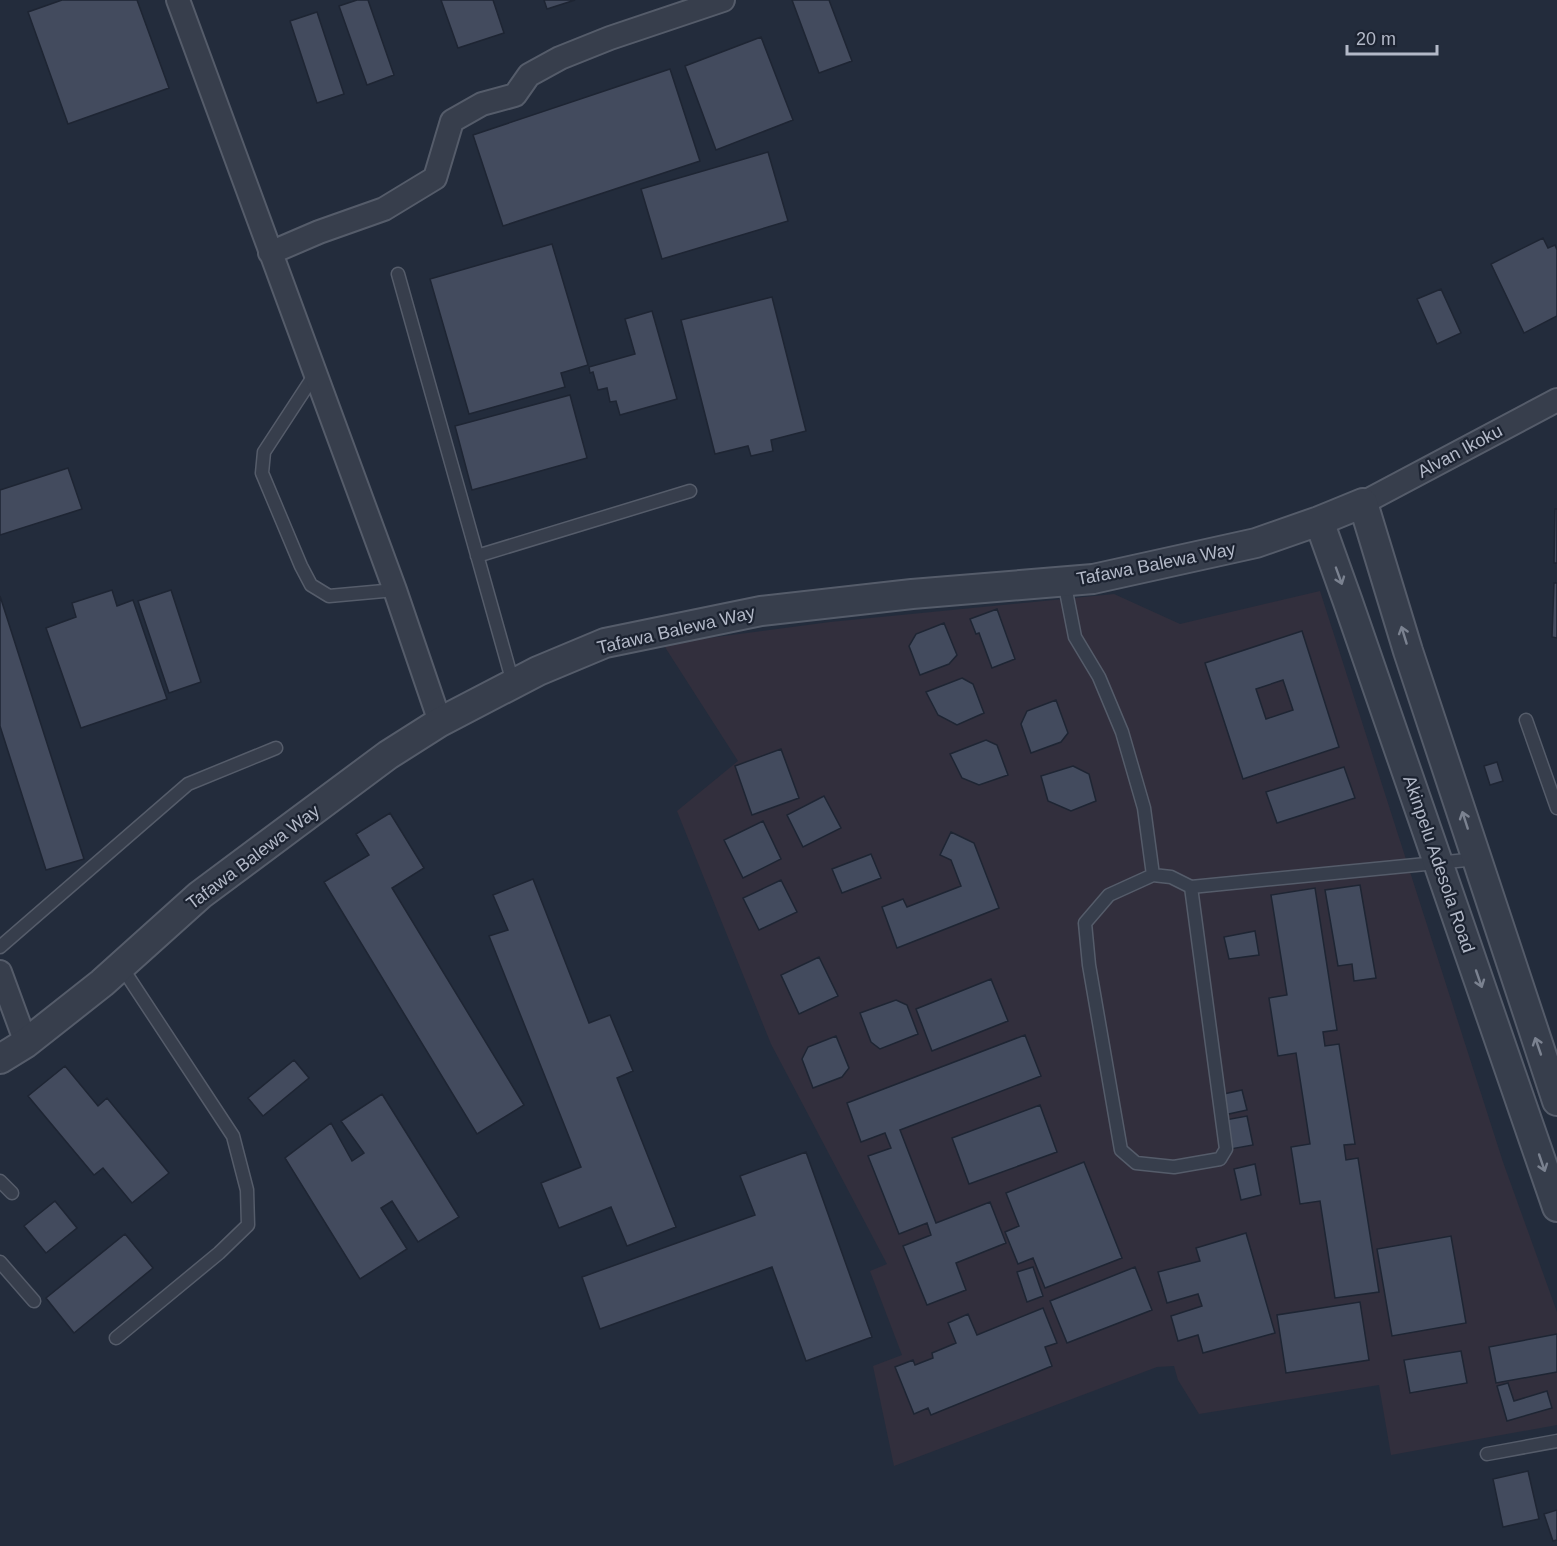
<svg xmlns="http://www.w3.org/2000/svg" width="1557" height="1546" viewBox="0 0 1557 1546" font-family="Helvetica,sans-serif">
<rect width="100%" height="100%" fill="#232c3c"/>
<path fill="#322f3d" d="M 1320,591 L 1503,1162 L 1557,1312 L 1557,1425 L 1391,1455 L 1379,1385 L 1199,1414 L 1178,1380 L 1174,1366 L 1157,1367 L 894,1466 L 873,1366 L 902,1355 L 870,1271 L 887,1264 L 771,1044 L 677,811 L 738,761 L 663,644 L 830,622 L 1114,594 L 1180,624 Z"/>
<path fill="#434b5e" stroke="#1e2533" stroke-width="1.5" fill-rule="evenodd" d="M 62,0 L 137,0 L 169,88 L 68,124 L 28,12 Z
M 357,0 L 368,0 L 394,75 L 367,85 L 339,6 Z
M 441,0 L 493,0 L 504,33 L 458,48 Z
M 544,0 L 575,0 L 547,9 Z
M 792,0 L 829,0 L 852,61 L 819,73 Z
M 317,12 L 344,94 L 317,103 L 290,21 Z
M 761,37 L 793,120 L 716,150 L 685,66 Z
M 670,69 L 700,161 L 503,226 L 473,135 Z
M 768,152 L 788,221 L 662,259 L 641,189 Z
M 1543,238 L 1548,248 L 1555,245 L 1557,250 L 1557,316 L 1524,333 L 1491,264 Z
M 552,244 L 588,365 L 561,373 L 565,387 L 469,414 L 430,279 Z
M 1441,289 L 1461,333 L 1437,344 L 1417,299 Z
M 772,297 L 806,431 L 771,440 L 773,451 L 751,456 L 748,446 L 715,454 L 681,320 Z
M 652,311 L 677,399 L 620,415 L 616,401 L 610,402 L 607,388 L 598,390 L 593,372 L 590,373 L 589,367 L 635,354 L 625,319 Z
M 570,395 L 587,458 L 472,490 L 455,426 Z
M 68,468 L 82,509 L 0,535 L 0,490 Z
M 1555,509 L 1557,509 L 1557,563 L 1554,563 Z
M 1554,583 L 1557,583 L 1557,638 L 1552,637 Z
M 112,590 L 117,606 L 133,600 L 167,699 L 81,728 L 46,628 L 76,617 L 72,603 Z
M 171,590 L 201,682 L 169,693 L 138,601 Z
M 0,596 L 84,859 L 46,870 L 0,726 Z
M 997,609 L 1015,659 L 992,668 L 979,633 L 976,634 L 970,619 Z
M 944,623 L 957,655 L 949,664 L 920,675 L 909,646 L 916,634 Z
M 1302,631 L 1339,747 L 1243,779 L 1205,663 ZM 1283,680 L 1293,710 L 1266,719 L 1256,689 Z
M 962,678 L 973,684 L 984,713 L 957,725 L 938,715 L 926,692 Z
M 1056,700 L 1068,733 L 1061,742 L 1031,753 L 1021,724 L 1027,711 Z
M 986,740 L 997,745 L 1008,775 L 979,785 L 962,778 L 950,754 Z
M 781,749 L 799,798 L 752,815 L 735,766 Z
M 1497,762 L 1503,781 L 1490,785 L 1484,766 Z
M 1073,766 L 1089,774 L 1096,801 L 1071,811 L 1048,801 L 1041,776 Z
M 1344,767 L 1355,798 L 1277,823 L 1266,792 Z
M 824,796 L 841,828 L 803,847 L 787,815 Z
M 390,813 L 424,868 L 392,888 L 524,1105 L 477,1134 L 324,882 L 369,855 L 356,834 Z
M 763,821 L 781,859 L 743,878 L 724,840 Z
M 951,832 L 974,843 L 999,908 L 897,948 L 882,907 L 903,899 L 907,907 L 961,886 L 951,860 L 940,855 Z
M 871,854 L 881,878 L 842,893 L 832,869 Z
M 533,879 L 589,1023 L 610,1015 L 633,1071 L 617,1078 L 676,1227 L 627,1246 L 611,1207 L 559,1228 L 541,1183 L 581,1167 L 489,936 L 508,930 L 493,895 Z
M 781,880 L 797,912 L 759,930 L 743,898 Z
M 1360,885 L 1376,978 L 1354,981 L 1352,964 L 1338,966 L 1325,890 Z
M 1315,888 L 1337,1030 L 1323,1032 L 1325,1046 L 1339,1044 L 1355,1144 L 1344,1145 L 1346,1160 L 1358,1158 L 1379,1292 L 1335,1298 L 1320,1201 L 1300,1204 L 1291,1147 L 1310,1144 L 1296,1053 L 1278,1056 L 1269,998 L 1287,995 L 1271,895 Z
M 1255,931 L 1259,955 L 1229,959 L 1224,937 Z
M 819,957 L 838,996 L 799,1014 L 781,975 Z
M 991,979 L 1008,1021 L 932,1051 L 916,1009 Z
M 896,1000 L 907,1005 L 918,1034 L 880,1049 L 871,1042 L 860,1013 Z
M 1025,1035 L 1041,1076 L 900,1130 L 936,1223 L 990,1202 L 1006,1243 L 956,1263 L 966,1290 L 927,1305 L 903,1246 L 931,1235 L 927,1223 L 899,1234 L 868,1156 L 891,1148 L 885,1133 L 861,1142 L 847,1103 Z
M 836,1036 L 849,1068 L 842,1077 L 813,1088 L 802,1059 L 808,1047 Z
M 294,1060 L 309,1078 L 263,1116 L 248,1098 Z
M 65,1066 L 98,1106 L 107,1098 L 169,1173 L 132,1203 L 103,1168 L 94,1175 L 28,1096 Z
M 1242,1090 L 1247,1110 L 1224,1115 L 1219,1095 Z
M 382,1094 L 459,1217 L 418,1242 L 392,1201 L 381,1208 L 407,1249 L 360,1279 L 285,1158 L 331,1123 L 352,1161 L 364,1153 L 341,1121 Z
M 1040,1105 L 1057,1152 L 969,1184 L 952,1138 Z
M 1247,1116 L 1253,1145 L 1231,1149 L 1225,1120 Z
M 806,1152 L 872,1337 L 806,1361 L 772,1267 L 600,1329 L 582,1277 L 755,1215 L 740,1176 Z
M 1084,1162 L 1122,1258 L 1045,1288 L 1033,1258 L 1018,1264 L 1005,1232 L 1019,1226 L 1006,1193 Z
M 1255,1164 L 1261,1195 L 1241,1200 L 1234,1169 Z
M 55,1201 L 77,1228 L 46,1253 L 24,1226 Z
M 1246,1233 L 1275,1333 L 1203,1353 L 1198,1335 L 1178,1341 L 1171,1316 L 1202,1306 L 1198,1294 L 1167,1303 L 1158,1272 L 1200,1261 L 1196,1248 Z
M 125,1234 L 153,1268 L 74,1333 L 46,1298 Z
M 1451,1236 L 1466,1323 L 1392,1336 L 1377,1249 Z
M 1033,1267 L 1043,1296 L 1027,1302 L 1017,1272 Z
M 1135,1267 L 1152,1310 L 1067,1343 L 1050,1301 Z
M 1360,1302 L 1369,1360 L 1286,1373 L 1277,1315 Z
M 1043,1308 L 1057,1343 L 1045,1347 L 1052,1366 L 931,1415 L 928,1408 L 914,1414 L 895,1367 L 913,1360 L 915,1365 L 933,1358 L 932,1353 L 956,1343 L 948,1323 L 968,1314 L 977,1335 Z
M 1557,1334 L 1557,1372 L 1496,1383 L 1489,1347 Z
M 1461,1351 L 1467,1383 L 1410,1393 L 1404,1360 Z
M 1508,1383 L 1514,1401 L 1547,1391 L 1552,1408 L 1507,1421 L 1497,1386 Z
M 1528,1471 L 1539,1519 L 1503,1527 L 1493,1479 Z
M 1557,1510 L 1557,1540 L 1553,1541 L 1544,1514 Z"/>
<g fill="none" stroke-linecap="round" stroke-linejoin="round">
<g stroke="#555c6a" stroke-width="15">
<path id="service" d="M 398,274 L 513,683
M 315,374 L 264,452 L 262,473 L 301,566 L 311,585 L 329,596 L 395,590
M 477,556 L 690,491
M 1064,581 L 1075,637 L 1099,677 L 1122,732 L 1144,808 L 1153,875
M 1526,720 L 1557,808
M 1153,875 L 1171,877 L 1191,887 L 1226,1149 L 1220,1159 L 1174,1167 L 1136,1163 L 1121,1150 L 1089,965 L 1085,923 L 1109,895 Z
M 1191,887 L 1477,859
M 0,947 L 188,784 L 276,748
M 0,1181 L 12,1193
M 0,1262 L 34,1301
M 116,1338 L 219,1253 L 248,1225 L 247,1190 L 233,1136 L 121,966
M 1487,1454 L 1557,1441"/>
</g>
<g stroke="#555c6a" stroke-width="26">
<path id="minor" d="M 178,0 L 395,590 L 440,722
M 270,253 L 319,232 L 384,209 L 435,178 L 452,121 L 482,104 L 515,95 L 529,75 L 560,58 L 610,38 L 723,0
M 1363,503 L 1557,400
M 0,972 L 26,1043"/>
</g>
<g stroke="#555c6a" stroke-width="32">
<path id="tertiary" d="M 1319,521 L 1348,602 L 1557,1207
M 0,1059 L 26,1043 L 102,983 L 200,895 L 388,755 L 440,722 L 538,671 L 605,643 L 761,611 L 912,594 L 1093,579 L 1256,543 L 1319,521 L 1363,503 L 1408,651 L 1557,1101"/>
</g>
<use href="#service" stroke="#373e4c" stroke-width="12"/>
<use href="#minor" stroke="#373e4c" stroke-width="22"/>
<use href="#tertiary" stroke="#373e4c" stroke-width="28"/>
</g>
<defs><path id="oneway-shaft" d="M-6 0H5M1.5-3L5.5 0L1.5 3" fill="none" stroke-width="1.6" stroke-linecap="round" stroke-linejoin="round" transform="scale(1.5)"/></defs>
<g stroke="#7b8290">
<use href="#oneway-shaft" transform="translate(1339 576) rotate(70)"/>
<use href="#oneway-shaft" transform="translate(1404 635) rotate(-107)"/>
<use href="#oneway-shaft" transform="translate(1465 820) rotate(-108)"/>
<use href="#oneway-shaft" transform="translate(1479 979) rotate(71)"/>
<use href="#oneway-shaft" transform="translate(1538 1046) rotate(-109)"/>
<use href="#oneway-shaft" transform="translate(1542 1163) rotate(71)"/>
</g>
<g text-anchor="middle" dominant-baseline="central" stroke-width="4.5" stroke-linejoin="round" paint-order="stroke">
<g font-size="18" fill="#b3b9c8" stroke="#1c2331">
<text transform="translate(1460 451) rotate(-28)">Alvan Ikoku</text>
<text transform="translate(1156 564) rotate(-11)">Tafawa Balewa Way</text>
<text transform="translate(676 630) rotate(-13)">Tafawa Balewa Way</text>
<text transform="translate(253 857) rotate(-37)">Tafawa Balewa Way</text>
<text transform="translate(1439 864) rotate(71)">Akinpelu Adesola Road</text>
</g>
</g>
<path d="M1347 45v9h90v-9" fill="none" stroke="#b3b9c8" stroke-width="3"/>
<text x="1356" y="45" font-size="18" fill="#b3b9c8" stroke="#1c2331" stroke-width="4.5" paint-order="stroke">20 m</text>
</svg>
